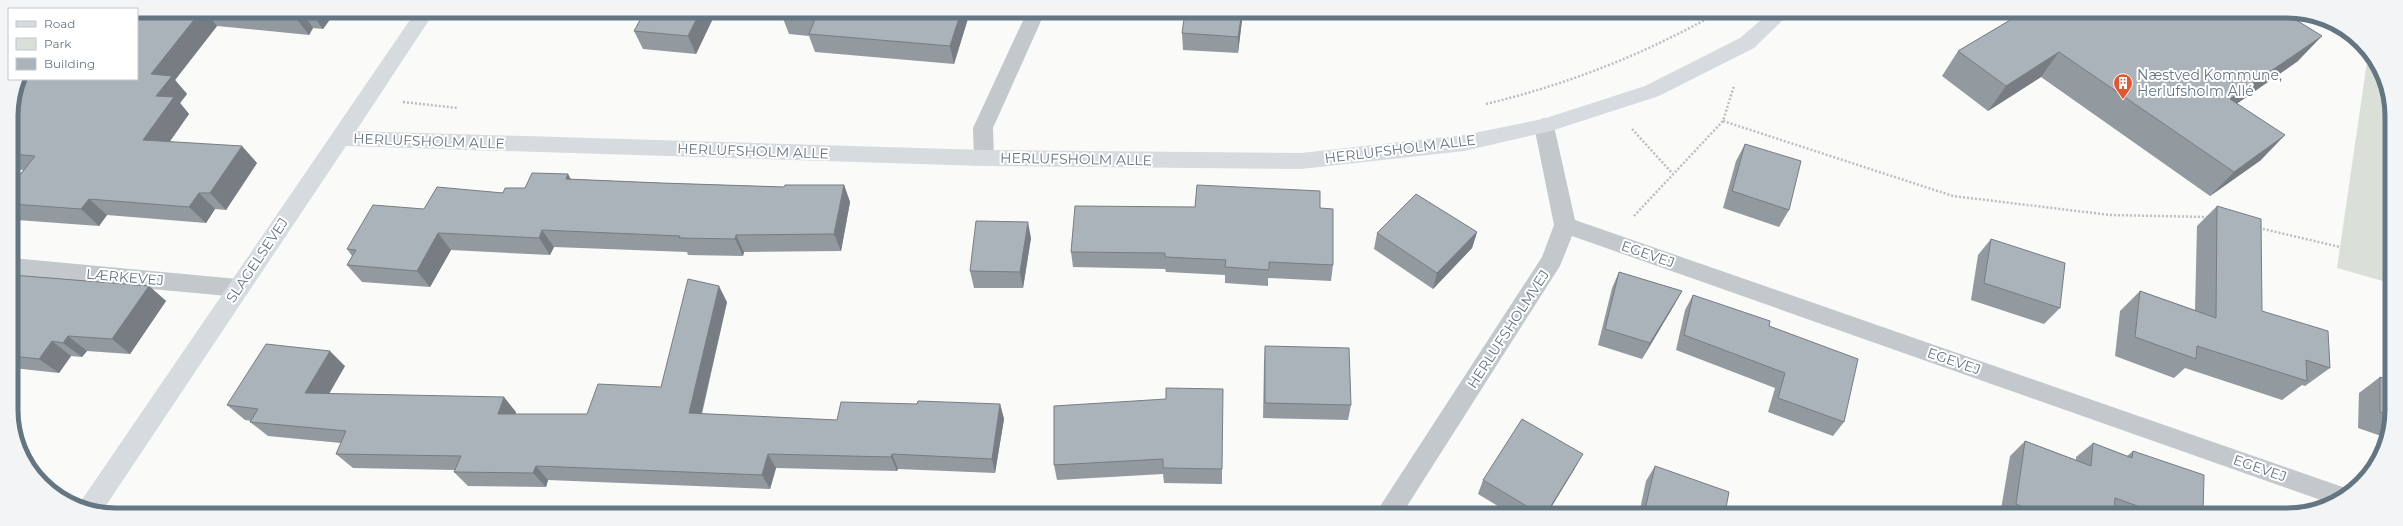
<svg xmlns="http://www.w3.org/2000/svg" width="2403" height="526" viewBox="0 0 2403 526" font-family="Montserrat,sans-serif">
<rect width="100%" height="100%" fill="#fafaf8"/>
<path fill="#dadfd7" d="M 2368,55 L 2390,96 L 2390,283 L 2337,268 Z"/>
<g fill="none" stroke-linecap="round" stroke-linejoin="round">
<path stroke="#bbbfc2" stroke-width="2.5" stroke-dasharray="2 2" stroke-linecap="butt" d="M 403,102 L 458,108
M 1486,104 C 1569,84 1645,54 1719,12
M 1723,121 L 1953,196 L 2110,215 L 2207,217
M 1632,129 L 1673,174
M 1634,216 L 1723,121 L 1734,86
M 2259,228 L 2340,247"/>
<path fill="#c3c8cc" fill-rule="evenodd" d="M 1027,12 L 1045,12 L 993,128 L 994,158 L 991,164 L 984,166 L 977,164 L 974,158 L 973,128 Z
M 1544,118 L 1551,121 L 1554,126 L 1575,220 L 2354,491 L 2332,504 L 1572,236 L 1560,266 L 1402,514 L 1375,514 L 1542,257 L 1554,225 L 1534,126 L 1537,121 Z
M 12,258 L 238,279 L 246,282 L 249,288 L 246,294 L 238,297 L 12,276 Z"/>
<path fill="#d6dbdf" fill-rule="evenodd" d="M 416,11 L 435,11 L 356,131 L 984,150 L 1301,153 L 1464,135 L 1543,119 L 1645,86 L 1740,38 L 1770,12 L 1790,13 L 1754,48 L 1659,96 L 1551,131 L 1464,151 L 1301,169 L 984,166 L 346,146 L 101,513 L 96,513 L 79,504 Z"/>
</g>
<path fill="#929a9f" d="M 137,11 L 336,11 L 323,29 L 313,28 L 309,35 L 217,26 L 175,80 L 187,94 L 180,103 L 189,114 L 170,141 L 257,163 L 226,210 L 215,209 L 206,223 L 107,215 L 99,226 L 17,220 L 12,216 L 12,185 L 23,170 L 12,169 L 11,109 Z
M 716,12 L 696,54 L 643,49 L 634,31 Z
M 970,12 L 954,64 L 815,52 L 809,36 L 789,34 L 782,16 Z
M 1243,12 L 1238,53 L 1183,50 L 1182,33 Z
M 2022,13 L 2298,61 L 2237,103 L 2261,160 L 2210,196 L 2041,77 L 1988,111 L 1942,76 L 1958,51 Z
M 1745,144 L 1789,210 L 1779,227 L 1723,208 L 1736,161 Z
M 568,174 L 570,179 L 661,183 L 784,187 L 844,185 L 850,202 L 841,251 L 744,252 L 743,256 L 688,255 L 687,252 L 554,247 L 550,255 L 451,250 L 430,287 L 362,282 L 347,265 L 352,256 L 347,249 L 424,209 L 525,188 Z
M 2217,206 L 2262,311 L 2330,368 L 2305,386 L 2302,385 L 2282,400 L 2185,368 L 2174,378 L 2115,356 L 2120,311 L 2140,291 L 2195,310 L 2197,226 Z
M 1320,208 L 1333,265 L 1331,281 L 1268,278 L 1268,286 L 1225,283 L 1225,275 L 1166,272 L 1165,269 L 1073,267 L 1071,252 Z
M 1477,232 L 1472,248 L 1433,289 L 1374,249 L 1377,233 Z
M 1031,238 L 1023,288 L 974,288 L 970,271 Z
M 1991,239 L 2060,308 L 2044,324 L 1971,300 L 1978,255 Z
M 1619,272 L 1682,291 L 1673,307 L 1642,359 L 1598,345 L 1612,288 Z
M 12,275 L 149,286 L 166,301 L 130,354 L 87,351 L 82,357 L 71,356 L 59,373 L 13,368 Z
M 1693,295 L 1769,326 L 1844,422 L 1833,436 L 1768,412 L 1775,388 L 1676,350 L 1685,310 Z
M 727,302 L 702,414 L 837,420 L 917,404 L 1000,404 L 1004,419 L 995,473 L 898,469 L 897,471 L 776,468 L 770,489 L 548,480 L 546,487 L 468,486 L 454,472 L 455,470 L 353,468 L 336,454 L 341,443 L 268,436 L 250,422 L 251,421 L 245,420 L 227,405 L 345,366 L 329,393 L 516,412 L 516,414 L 587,414 L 661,387 Z
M 1265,346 L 1351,405 L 1348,420 L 1263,418 L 1264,362 Z
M 2380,377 L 2390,381 L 2390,430 L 2387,438 L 2358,428 L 2359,393 Z
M 1054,406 L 1222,469 L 1222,484 L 1164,483 L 1163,474 L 1057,480 L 1054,465 Z
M 2025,441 L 2076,460 L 2076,457 L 2093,443 L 2127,456 L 2133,451 L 2203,515 L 2000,515 L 2010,456 Z
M 1655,466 L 1725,513 L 1727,514 L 1639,514 L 1646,481 Z
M 1575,468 L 1547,514 L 1511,514 L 1478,494 L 1483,480 Z"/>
<path fill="#777d82" d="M 201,11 L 205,11 L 217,26 L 175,80 L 187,94 L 180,103 L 189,114 L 159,157 L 143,140 L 156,96 L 151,74 Z
M 300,11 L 301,11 L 313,28 L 309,35 L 295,17 Z
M 310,11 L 336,11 L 323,29 Z
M 700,12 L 716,12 L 696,54 L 688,36 Z
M 961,12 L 970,12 L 954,64 L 950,46 Z
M 1242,12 L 1243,12 L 1238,53 L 1238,37 Z
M 2322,36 L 2298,61 L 2208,124 L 2230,99 Z
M 2059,52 L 2041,77 L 1988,111 L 2006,86 Z
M 2285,135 L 2261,160 L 2210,196 L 2234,172 Z
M 242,146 L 257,163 L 226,210 L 210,193 Z
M 568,174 L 578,192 L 566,179 Z
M 844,185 L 850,202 L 841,251 L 834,234 Z
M 199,193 L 215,209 L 206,223 L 189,207 Z
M 89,199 L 107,215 L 99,226 L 81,209 Z
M 1028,222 L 1031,238 L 1023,288 L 1020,272 Z
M 542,230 L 554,247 L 550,255 L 539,238 Z
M 1477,232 L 1472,248 L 1433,289 L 1437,273 Z
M 438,233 L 451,250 L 430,287 L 417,271 Z
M 736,235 L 744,252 L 743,256 L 735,239 Z
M 149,286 L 166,301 L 130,354 L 112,339 Z
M 719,286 L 727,302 L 698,428 L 689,413 Z
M 1682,291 L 1673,307 L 1642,359 L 1650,343 Z
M 68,336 L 87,351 L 82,357 L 63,343 Z
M 52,341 L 71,356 L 59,373 L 39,359 Z
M 330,351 L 345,366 L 321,408 L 305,393 Z
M 504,397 L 516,412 L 510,428 L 498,414 Z
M 1000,404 L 1004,419 L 995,473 L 992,459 Z
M 768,454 L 776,468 L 770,489 L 762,475 Z
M 892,454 L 898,469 L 897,471 L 891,457 Z
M 1583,454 L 1575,468 L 1547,514 L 1546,514 Z
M 536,466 L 548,480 L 546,487 L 533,473 Z"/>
<path fill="#aab3b9" stroke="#777d82" d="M 137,11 L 201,11 L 151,74 L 172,76 L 156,96 L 174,97 L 143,140 L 242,146 L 210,193 L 199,193 L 189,207 L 89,199 L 81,209 L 12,204 L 12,185 L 35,156 L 11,154 L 11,109 L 19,79 L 137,79 Z
M 229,11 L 300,11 L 295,17 Z
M 645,11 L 700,12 L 688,36 L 634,31 Z
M 785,12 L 961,12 L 950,46 L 809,34 L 815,19 L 782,16 Z
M 1185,12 L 1242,12 L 1238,37 L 1182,33 Z
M 2022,13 L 2285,13 L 2322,36 L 2230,99 L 2285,135 L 2234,172 L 2059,52 L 2006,86 L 1958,51 Z
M 1745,144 L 1801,161 L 1789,210 L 1732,191 Z
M 532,173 L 568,174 L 566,179 L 661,183 L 784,187 L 785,185 L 844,185 L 834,234 L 736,235 L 735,239 L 679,238 L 680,236 L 542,230 L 539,238 L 438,233 L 417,271 L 347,265 L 356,250 L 347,249 L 373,205 L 424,209 L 437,187 L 503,193 L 505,188 L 525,188 Z
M 1197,185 L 1320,191 L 1320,208 L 1333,209 L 1333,265 L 1269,262 L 1269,270 L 1225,267 L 1226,260 L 1165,257 L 1165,253 L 1071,252 L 1075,206 L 1195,207 Z
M 1416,194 L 1477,232 L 1437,273 L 1377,233 Z
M 2217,206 L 2261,219 L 2262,311 L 2328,331 L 2330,368 L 2306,360 L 2307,381 L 2197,346 L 2196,359 L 2135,337 L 2140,291 L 2216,318 Z
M 976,221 L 1028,222 L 1020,272 L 970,271 Z
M 1991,239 L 2065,263 L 2060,308 L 1984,283 Z
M 1619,272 L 1682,291 L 1650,343 L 1605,329 Z
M 12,275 L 149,286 L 112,339 L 68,336 L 63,343 L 52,341 L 39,359 L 13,356 Z
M 688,279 L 719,286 L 689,413 L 837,420 L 841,402 L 917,404 L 918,401 L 1000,404 L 992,459 L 892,454 L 891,457 L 768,454 L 762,475 L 536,466 L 533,473 L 454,472 L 461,456 L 336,454 L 346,431 L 250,422 L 258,409 L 227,405 L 266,344 L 330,351 L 305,393 L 504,397 L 498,414 L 587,414 L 598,384 L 661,387 Z
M 1693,295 L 1770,321 L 1769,326 L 1858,359 L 1844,422 L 1778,398 L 1785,373 L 1684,335 Z
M 1265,346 L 1349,348 L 1351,405 L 1265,403 Z
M 2380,377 L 2390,381 L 2390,416 L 2380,412 Z
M 1166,388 L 1223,389 L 1222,469 L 1163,468 L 1163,459 L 1054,465 L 1054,406 L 1166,399 Z
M 1522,419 L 1583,454 L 1546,514 L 1540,514 L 1483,480 Z
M 2025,441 L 2091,466 L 2093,443 L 2132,458 L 2133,451 L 2204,475 L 2203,515 L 2163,515 L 2115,498 L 2114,515 L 2110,515 L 2092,508 L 2092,515 L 2043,515 L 2016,504 Z
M 1655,466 L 1729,492 L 1725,513 L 1727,514 L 1644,514 Z"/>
<defs>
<g id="building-pin" transform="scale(1)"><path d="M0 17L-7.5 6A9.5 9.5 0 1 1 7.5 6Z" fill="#e4572e" stroke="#fff"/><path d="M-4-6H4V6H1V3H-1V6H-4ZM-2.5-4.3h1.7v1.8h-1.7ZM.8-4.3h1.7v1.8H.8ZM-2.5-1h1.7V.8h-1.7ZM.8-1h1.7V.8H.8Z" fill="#fff"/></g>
</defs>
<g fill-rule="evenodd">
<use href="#building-pin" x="2123" y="83"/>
</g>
<g text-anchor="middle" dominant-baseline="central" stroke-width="4" stroke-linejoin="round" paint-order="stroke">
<g font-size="14" fill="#657683" stroke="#fff" text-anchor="start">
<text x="2137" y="75">Næstved Kommune,<tspan x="2137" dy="16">Herlufsholm Allé</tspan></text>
</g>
<g font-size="14" fill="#657683" stroke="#fff">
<text transform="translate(429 141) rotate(2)">HERLUFSHOLM ALLE</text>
<text transform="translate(1400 149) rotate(-7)">HERLUFSHOLM ALLE</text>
<text transform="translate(753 151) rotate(2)">HERLUFSHOLM ALLE</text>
<text transform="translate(1076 159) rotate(1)">HERLUFSHOLM ALLE</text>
<text transform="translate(1648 254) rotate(19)">EGEVEJ</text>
<text transform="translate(257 260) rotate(-56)">SLAGELSEVEJ</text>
<text transform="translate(125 277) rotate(5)">LÆRKEVEJ</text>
<text transform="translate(1508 329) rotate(-57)">HERLUFSHOLMVEJ</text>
<text transform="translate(1954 361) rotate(19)">EGEVEJ</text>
<text transform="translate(2260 468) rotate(19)">EGEVEJ</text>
</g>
</g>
<path d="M0 0H2403V526H0ZM116 18H2287A98 98 0 0 1 2385 116V410A98 98 0 0 1 2287 508H116A98 98 0 0 1 18 410V116A98 98 0 0 1 116 18Z" fill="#f3f4f5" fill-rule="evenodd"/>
<path fill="none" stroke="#657683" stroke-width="5" d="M116 18H2287A98 98 0 0 1 2385 116V410A98 98 0 0 1 2287 508H116A98 98 0 0 1 18 410V116A98 98 0 0 1 116 18Z"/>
<rect x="8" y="8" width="130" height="72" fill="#ffffff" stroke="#c1c8cd"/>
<rect x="16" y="21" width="20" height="6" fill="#d6dbdf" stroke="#c1c8cd"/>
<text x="44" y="28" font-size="12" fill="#657683">Road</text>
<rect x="16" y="38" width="20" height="12" fill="#dadfd7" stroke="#c1c8cd"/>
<text x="44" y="48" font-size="12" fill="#657683">Park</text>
<rect x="16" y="58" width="20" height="12" fill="#aab3b9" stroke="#c1c8cd"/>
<text x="44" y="68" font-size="12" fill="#657683">Building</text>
</svg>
